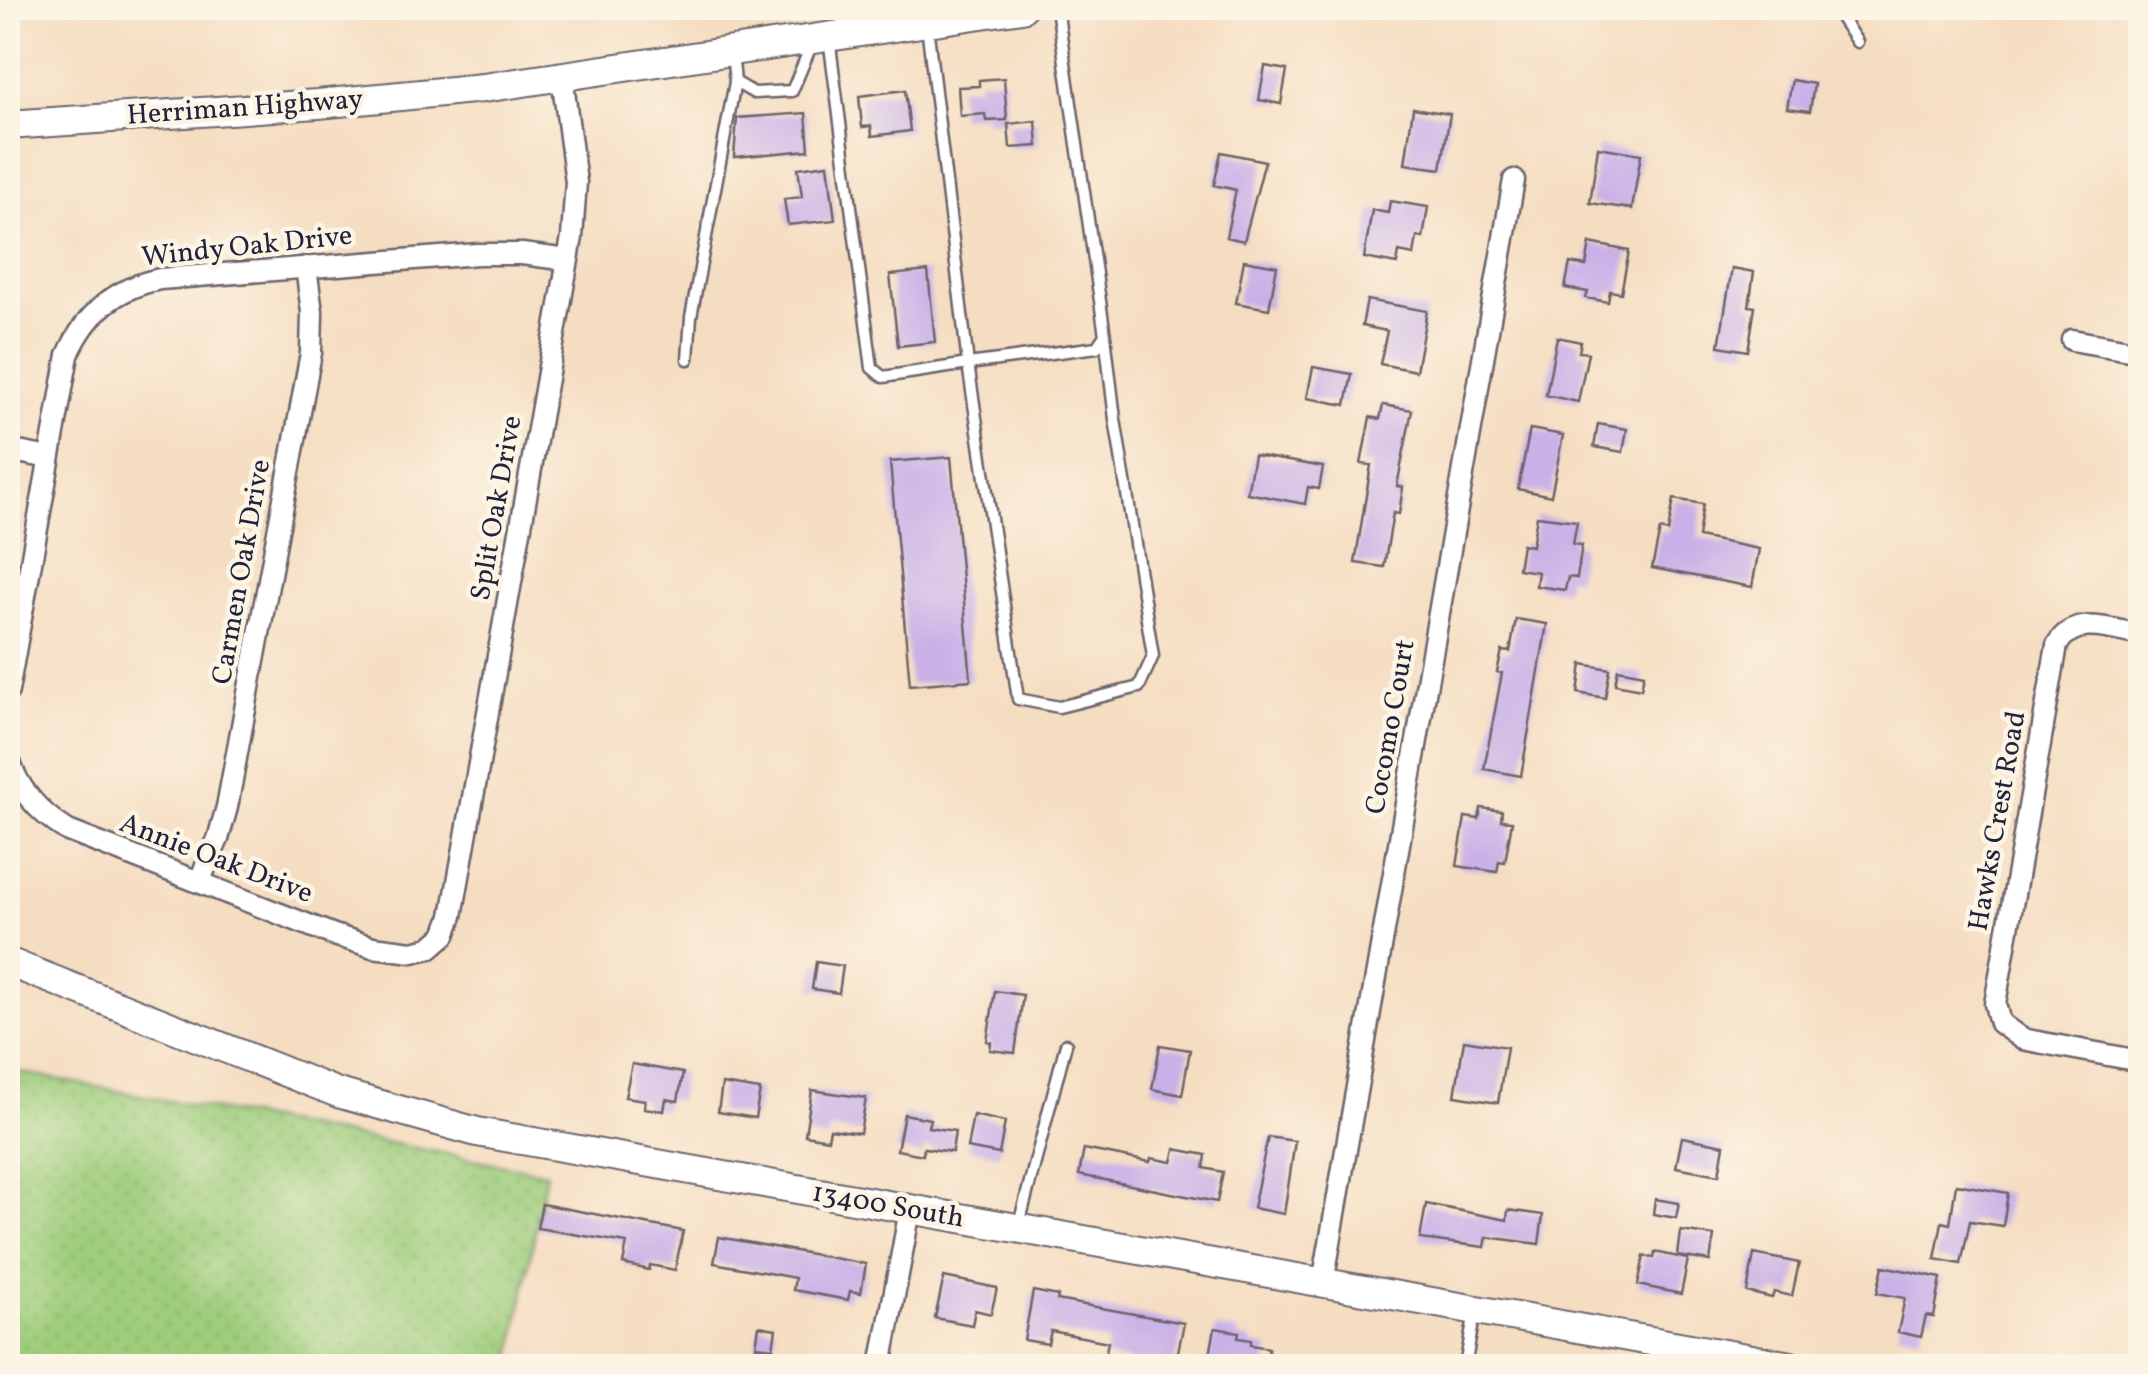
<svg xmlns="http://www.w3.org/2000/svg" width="2148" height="1374" viewBox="0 0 2148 1374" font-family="Vollkorn,serif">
<defs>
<pattern id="grass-dots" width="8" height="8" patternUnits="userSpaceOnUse" patternTransform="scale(2.5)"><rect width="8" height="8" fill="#9ecd7b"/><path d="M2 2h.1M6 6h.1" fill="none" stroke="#88b06b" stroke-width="1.8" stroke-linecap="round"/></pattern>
</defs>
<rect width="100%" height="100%" fill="#fcf5e5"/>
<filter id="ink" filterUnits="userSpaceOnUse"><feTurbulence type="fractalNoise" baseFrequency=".01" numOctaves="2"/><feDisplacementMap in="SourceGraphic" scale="20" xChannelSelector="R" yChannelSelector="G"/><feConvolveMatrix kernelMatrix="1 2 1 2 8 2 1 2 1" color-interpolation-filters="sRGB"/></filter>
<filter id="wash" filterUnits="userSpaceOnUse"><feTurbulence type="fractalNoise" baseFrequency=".0048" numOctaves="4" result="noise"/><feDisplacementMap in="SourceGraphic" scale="40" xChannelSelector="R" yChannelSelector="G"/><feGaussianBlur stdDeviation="2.25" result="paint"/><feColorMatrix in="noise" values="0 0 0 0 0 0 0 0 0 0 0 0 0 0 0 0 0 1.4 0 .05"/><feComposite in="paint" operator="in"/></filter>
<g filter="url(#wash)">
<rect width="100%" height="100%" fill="#f5ddc1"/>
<path fill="url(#grass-dots)" stroke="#60785b" stroke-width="2.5" d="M 8,1070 L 546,1173 L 510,1366 L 8,1366 Z"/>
<g id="blocks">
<path fill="#c9b0e7" d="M 1265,66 L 1287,70 L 1281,104 L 1259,100 Z
M 1004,78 L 1007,120 L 986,121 L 985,114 L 960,116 L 958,87 L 979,86 L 979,80 Z
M 1792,80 L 1814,84 L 1810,111 L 1787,108 Z
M 905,90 L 910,131 L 872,136 L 871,126 L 862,127 L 859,96 Z
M 1413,108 L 1450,114 L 1441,169 L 1405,164 Z
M 806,113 L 809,150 L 734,157 L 737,118 Z
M 1036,121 L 1038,146 L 1010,148 L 1008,124 Z
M 1598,147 L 1641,154 L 1632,209 L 1590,203 Z
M 1221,152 L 1265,161 L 1244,241 L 1226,237 L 1236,190 L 1214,185 Z
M 828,164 L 835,220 L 788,225 L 784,199 L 802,197 L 798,168 Z
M 1390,201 L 1428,207 L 1423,238 L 1417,237 L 1414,255 L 1399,252 L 1397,264 L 1364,258 L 1372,210 L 1388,213 Z
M 1590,243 L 1629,251 L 1621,293 L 1610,291 L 1608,302 L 1586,298 L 1588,292 L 1565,288 L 1570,263 L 1586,266 Z
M 1244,260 L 1277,266 L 1269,309 L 1236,303 Z
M 1732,268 L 1754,272 L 1749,306 L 1755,307 L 1748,351 L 1719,346 Z
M 928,271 L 935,342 L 898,346 L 890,275 Z
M 1367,300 L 1427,311 L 1416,371 L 1380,364 L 1387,331 L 1362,326 Z
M 1557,337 L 1581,342 L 1579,352 L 1588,353 L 1578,402 L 1546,395 Z
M 1313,367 L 1352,374 L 1346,405 L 1307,398 Z
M 1383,405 L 1412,410 L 1397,486 L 1403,487 L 1399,514 L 1393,513 L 1384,567 L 1355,563 L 1371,465 L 1361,464 L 1370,417 L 1380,419 Z
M 1598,424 L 1627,429 L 1623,452 L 1594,447 Z
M 1530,429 L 1563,435 L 1551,496 L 1518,489 Z
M 1254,455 L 1323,467 L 1319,489 L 1308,487 L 1305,504 L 1247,493 Z
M 951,457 L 971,680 L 910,685 L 890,462 Z
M 1674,499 L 1703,504 L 1698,537 L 1759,549 L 1752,587 L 1652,568 L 1660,530 L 1668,532 Z
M 1537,516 L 1577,521 L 1573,544 L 1582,545 L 1577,578 L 1568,577 L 1565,590 L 1536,586 L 1538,572 L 1518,569 L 1522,544 L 1532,546 Z
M 1516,619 L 1547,624 L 1521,776 L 1484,769 L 1502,673 L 1497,672 L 1502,651 L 1510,652 Z
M 1582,664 L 1610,669 L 1605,698 L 1578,693 Z
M 1618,669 L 1644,674 L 1641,689 L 1615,684 Z
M 1481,808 L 1502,811 L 1501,820 L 1512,821 L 1505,862 L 1499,861 L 1497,872 L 1457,866 L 1465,817 L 1479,819 Z
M 816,962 L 843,966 L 839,993 L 812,989 Z
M 995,991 L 1023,995 L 1015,1053 L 990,1050 L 991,1042 L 987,1041 Z
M 1464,1040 L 1507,1047 L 1498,1103 L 1455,1096 Z
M 1160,1045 L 1190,1050 L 1182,1095 L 1152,1089 Z
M 632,1064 L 683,1073 L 678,1101 L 666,1099 L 664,1111 L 644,1108 L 645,1100 L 625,1097 Z
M 722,1084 L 760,1090 L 755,1118 L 718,1112 Z
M 812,1090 L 866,1098 L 860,1133 L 830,1129 L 828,1139 L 805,1135 Z
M 904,1114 L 930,1119 L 928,1127 L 955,1131 L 952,1152 L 924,1148 L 923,1155 L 897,1150 Z
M 973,1115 L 1005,1122 L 999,1154 L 967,1148 Z
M 1268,1137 L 1295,1141 L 1284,1214 L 1253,1208 Z
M 1682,1137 L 1724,1145 L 1719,1175 L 1676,1167 Z
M 1084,1149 L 1150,1162 L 1151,1158 L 1172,1162 L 1175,1149 L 1206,1155 L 1204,1168 L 1223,1172 L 1217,1202 L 1079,1175 Z
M 1956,1184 L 2008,1193 L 2003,1226 L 1970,1221 L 1961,1264 L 1935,1259 L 1942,1222 L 1950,1224 Z
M 1655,1199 L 1679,1203 L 1676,1218 L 1653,1214 Z
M 542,1204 L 683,1231 L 675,1270 L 650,1265 L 649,1270 L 623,1264 L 627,1243 L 537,1228 Z
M 1426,1204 L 1507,1220 L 1508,1210 L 1543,1215 L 1539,1244 L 1487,1237 L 1485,1247 L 1420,1239 Z
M 1681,1231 L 1714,1236 L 1710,1261 L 1678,1256 Z
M 719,1237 L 866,1264 L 861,1293 L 850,1291 L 848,1300 L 793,1290 L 795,1278 L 714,1263 Z
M 1655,1252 L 1688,1259 L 1681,1294 L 1638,1285 L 1644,1256 L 1654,1258 Z
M 1754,1254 L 1799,1263 L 1792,1296 L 1774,1292 L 1772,1298 L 1747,1292 Z
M 1883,1266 L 1941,1278 L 1934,1317 L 1926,1316 L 1921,1337 L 1898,1332 L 1905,1298 L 1877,1293 Z
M 944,1277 L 997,1288 L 991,1314 L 975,1310 L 972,1325 L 935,1318 Z
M 1033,1291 L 1058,1296 L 1057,1300 L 1184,1323 L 1175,1366 L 1156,1366 L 1105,1357 L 1108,1342 L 1051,1331 L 1048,1344 L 1024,1340 Z
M 759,1326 L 776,1329 L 773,1348 L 756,1346 Z
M 1215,1328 L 1239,1332 L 1238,1338 L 1251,1340 L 1251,1345 L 1269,1348 L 1266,1366 L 1208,1366 Z"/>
</g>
</g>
<g filter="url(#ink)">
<use href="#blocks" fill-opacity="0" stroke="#6c636a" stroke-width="2.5"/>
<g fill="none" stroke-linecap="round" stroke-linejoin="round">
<g stroke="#6c636a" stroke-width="15">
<path id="lane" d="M 1057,8 L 1105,335 L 1097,347 L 968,364 L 1018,699 L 1059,707 L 1139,687 L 1153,656 L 1115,419 L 1105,335
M 1838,8 L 1839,15 L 1857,42
M 829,38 L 872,368 L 883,377 L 968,364 L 927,25
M 735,82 L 754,93 L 792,91 L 808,53 L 808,41
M 688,359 L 691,317 L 735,82 L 732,52
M 1019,1224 L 1066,1044
M 1465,1366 L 1475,1312"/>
</g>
<g stroke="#6c636a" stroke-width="25">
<path id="street" d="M 2072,340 L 2140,352
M 8,450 L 49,458
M 2140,635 C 2113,630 2074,614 2057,645 L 1995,1004 L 2000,1023 L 2022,1039 L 2140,1061
M 8,691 L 68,355 C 86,313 115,288 160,279 L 478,254 L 522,254 L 568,260
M 8,756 C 17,789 39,813 68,831 L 334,935 L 373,947 L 412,952 L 430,948 L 445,935 L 452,916 L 572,237 L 576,182 L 562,76
M 199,882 L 218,839 L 227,807 L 311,353 L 312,312 L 306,267
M 1323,1283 L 1514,180
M 881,1366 L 910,1210"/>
</g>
<g stroke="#6c636a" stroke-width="32">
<path id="secondary" d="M 8,125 L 318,104 L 483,88 L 1022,8
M 8,962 L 338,1093 L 477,1132 L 1791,1366"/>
</g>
<use href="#lane" stroke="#fff" stroke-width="10"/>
<use href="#street" stroke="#fff" stroke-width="20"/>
<use href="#secondary" stroke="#fff" stroke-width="28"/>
</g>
</g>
<g text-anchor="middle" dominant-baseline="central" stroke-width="9" stroke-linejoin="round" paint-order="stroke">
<g font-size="28" fill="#22223b" stroke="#fcf5e5">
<text transform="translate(245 108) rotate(-4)">Herriman Highway</text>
<text transform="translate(247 247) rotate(-6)">Windy Oak Drive</text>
<text transform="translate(497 508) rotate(-80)">Split Oak Drive</text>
<text transform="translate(242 572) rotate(-80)">Carmen Oak Drive</text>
<text transform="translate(1391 727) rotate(-80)">Cocomo Court</text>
<text transform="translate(1998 821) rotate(-80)">Hawks Crest Road</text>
<text transform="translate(216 859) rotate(21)">Annie Oak Drive</text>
<text transform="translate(888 1206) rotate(10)">13400 South</text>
</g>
</g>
<rect width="2148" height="1374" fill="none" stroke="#fcf5e5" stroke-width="40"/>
</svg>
